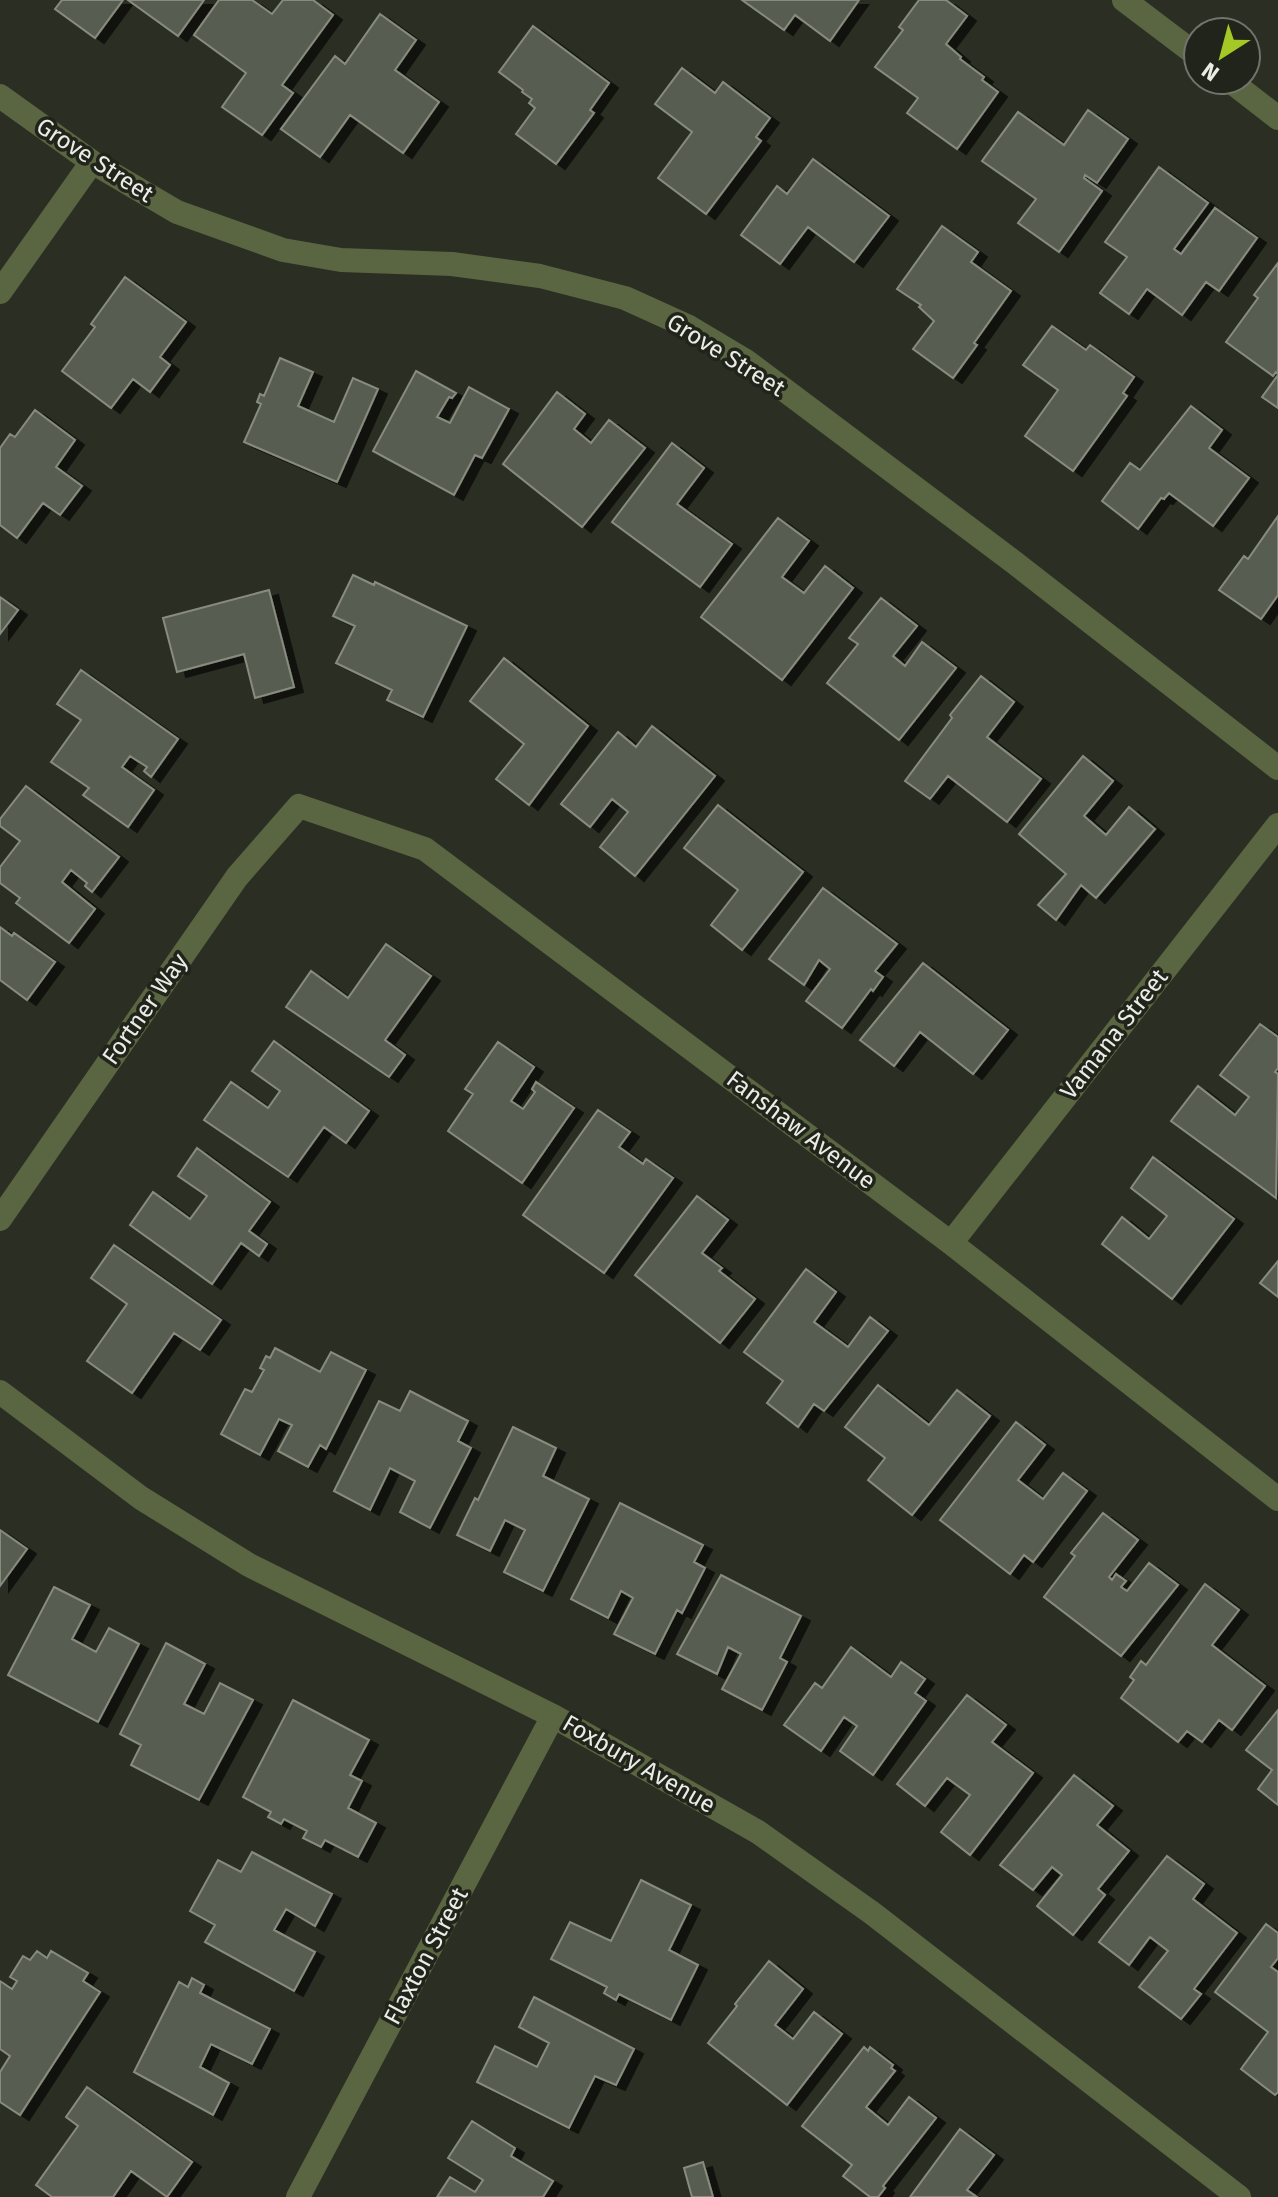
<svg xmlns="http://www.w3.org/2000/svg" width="1278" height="2197" viewBox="0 0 1278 2197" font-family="'Fira Sans',sans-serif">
<defs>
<filter id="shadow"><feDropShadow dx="9" dy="5" stdDeviation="0" flood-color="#0009"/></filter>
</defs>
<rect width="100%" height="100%" fill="#2b2e23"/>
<path fill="#595d51" stroke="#878c7f" stroke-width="2" filter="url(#shadow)" d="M 62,0 L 123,0 L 95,38 L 55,9 Z
M 128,0 L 204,0 L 178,36 Z
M 219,0 L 252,0 L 272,14 L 283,0 L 313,0 L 333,15 L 282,85 L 293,93 L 262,135 L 222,107 L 246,73 L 194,35 Z
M 742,0 L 859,0 L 830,41 L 795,15 L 784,30 Z
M 919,0 L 946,0 L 967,16 L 946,44 L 961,57 L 960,59 L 984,77 L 982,80 L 998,92 L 957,149 L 907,113 L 918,98 L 875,67 L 903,30 L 899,27 Z
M 380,14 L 416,40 L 395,70 L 439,102 L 403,153 L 350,115 L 320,157 L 281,129 L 335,56 L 345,64 Z
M 533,26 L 609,83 L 590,110 L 594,113 L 556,164 L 516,134 L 535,108 L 529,103 L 532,99 L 522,92 L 523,90 L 499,72 Z
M 682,68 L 715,93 L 723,82 L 770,118 L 756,137 L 761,141 L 706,214 L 658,178 L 692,132 L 655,104 Z
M 1088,110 L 1128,139 L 1097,183 L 1085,175 L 1084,178 L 1102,191 L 1059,252 L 1018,223 L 1036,199 L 982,161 L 1018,112 L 1064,145 Z
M 813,159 L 889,216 L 854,262 L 808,227 L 780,264 L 741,235 L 777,186 L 787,194 Z
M 1159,167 L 1208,203 L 1174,249 L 1181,254 L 1215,208 L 1257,238 L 1219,291 L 1206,282 L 1182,315 L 1147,289 L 1129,314 L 1100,293 L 1127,257 L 1105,242 Z
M 942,226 L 978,252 L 971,262 L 1011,291 L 974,343 L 977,345 L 953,378 L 913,349 L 934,321 L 919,307 L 921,305 L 897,289 Z
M 1278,263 L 1278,374 L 1276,372 L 1273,376 L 1226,342 L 1258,298 L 1254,295 Z
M 125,277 L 186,322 L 160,357 L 170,365 L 150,392 L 133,379 L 111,408 L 62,371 L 95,327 L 91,324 Z
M 1052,326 L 1086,350 L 1090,345 L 1134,377 L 1123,393 L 1127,396 L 1073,471 L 1025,436 L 1058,390 L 1023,365 Z
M 280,358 L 313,372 L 298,406 L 334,422 L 353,378 L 378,389 L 337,482 L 244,442 L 261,404 L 257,402 L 260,394 L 264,396 Z
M 416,371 L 456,393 L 452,398 L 449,397 L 437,417 L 450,423 L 469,387 L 509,409 L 482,458 L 475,455 L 454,495 L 373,451 Z
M 1278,375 L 1278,408 L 1262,397 Z
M 557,392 L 585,414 L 574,429 L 591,443 L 609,420 L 645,448 L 582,527 L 503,464 Z
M 1191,406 L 1222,430 L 1209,448 L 1249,478 L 1213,526 L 1169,493 L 1164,499 L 1161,498 L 1138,529 L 1102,501 L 1130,463 L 1140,470 Z
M 35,410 L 75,440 L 56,467 L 82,486 L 60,515 L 43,503 L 17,538 L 0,525 L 0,448 L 10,434 L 15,437 Z
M 672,443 L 704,468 L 677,504 L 732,544 L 700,587 L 612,522 Z
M 1278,516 L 1278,595 L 1261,619 L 1219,590 L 1244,556 L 1248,559 Z
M 778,518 L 809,541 L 782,577 L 804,593 L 825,566 L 853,588 L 782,680 L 701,617 Z
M 353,575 L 374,585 L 375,582 L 467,626 L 423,717 L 387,700 L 392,690 L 336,663 L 355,626 L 333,616 Z
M 269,590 L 294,687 L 255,698 L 244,654 L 177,672 L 163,618 Z
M 0,597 L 18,610 L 0,634 Z
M 881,598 L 917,626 L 893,656 L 905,666 L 922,642 L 956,668 L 899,740 L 827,683 L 858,644 L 849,638 Z
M 504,658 L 588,726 L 529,805 L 496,779 L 524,744 L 470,701 Z
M 81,670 L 178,739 L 151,777 L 144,771 L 147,767 L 130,756 L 122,767 L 154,790 L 128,827 L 83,795 L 89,788 L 51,762 L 81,720 L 57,704 Z
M 981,676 L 1014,702 L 987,737 L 1041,779 L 1007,822 L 948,776 L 930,799 L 905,781 L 952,718 L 950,715 Z
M 652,726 L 715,776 L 635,876 L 600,847 L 628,812 L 612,799 L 590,827 L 561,804 L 618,732 L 636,747 Z
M 1083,756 L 1113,781 L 1084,816 L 1106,835 L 1129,807 L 1155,829 L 1096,898 L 1081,885 L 1056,920 L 1038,905 L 1066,874 L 1019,834 Z
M 26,786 L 119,857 L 92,892 L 85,886 L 87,883 L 71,870 L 62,882 L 95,909 L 69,943 L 16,903 L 20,898 L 0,883 L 0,867 L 20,841 L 0,826 L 0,819 Z
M 718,805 L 803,872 L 742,950 L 711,925 L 738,890 L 684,848 Z
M 823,888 L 897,944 L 875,971 L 883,977 L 873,991 L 871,989 L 842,1028 L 806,1001 L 830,969 L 819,960 L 804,985 L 769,959 Z
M 0,927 L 12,936 L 14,933 L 55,962 L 27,1000 L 0,980 Z
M 386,944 L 431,976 L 385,1040 L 405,1055 L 389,1077 L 286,1007 L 311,971 L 348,998 Z
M 923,963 L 1008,1030 L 973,1074 L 920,1032 L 894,1066 L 860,1040 Z
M 1260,1024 L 1278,1037 L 1278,1068 L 1275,1072 L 1278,1074 L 1276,1198 L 1171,1121 L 1198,1086 L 1235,1115 L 1249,1097 L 1220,1075 Z
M 274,1041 L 369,1111 L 346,1143 L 324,1127 L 288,1177 L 204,1120 L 231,1082 L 268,1108 L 280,1091 L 252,1071 Z
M 498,1042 L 534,1067 L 511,1101 L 523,1109 L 535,1092 L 532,1089 L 536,1082 L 574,1108 L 522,1183 L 448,1131 L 473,1094 L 465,1089 Z
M 598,1110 L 630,1132 L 619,1147 L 643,1164 L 646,1159 L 673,1178 L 604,1273 L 523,1215 Z
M 197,1148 L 270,1202 L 249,1231 L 267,1244 L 259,1256 L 241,1243 L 212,1284 L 130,1225 L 153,1192 L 190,1219 L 207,1196 L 178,1176 Z
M 1153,1157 L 1234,1219 L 1172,1299 L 1102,1244 L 1122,1217 L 1149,1239 L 1167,1216 L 1131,1188 Z
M 697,1196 L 728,1220 L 702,1253 L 722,1268 L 719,1271 L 755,1299 L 720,1343 L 635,1275 Z
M 114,1245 L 221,1320 L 200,1350 L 174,1333 L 132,1393 L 87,1361 L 127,1304 L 91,1278 Z
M 1278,1261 L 1278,1297 L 1260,1283 Z
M 806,1269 L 836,1292 L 814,1322 L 848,1347 L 870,1317 L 888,1331 L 824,1411 L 814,1404 L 798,1427 L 767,1403 L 783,1381 L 744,1352 Z
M 275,1348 L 320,1372 L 331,1352 L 366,1370 L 326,1449 L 320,1445 L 308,1467 L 278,1451 L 292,1425 L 279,1419 L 260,1455 L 221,1434 L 245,1389 L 252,1392 L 264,1370 L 260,1368 L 266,1356 L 270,1358 Z
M 878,1385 L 929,1425 L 957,1390 L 990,1416 L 912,1515 L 868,1480 L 885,1458 L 845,1427 Z
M 410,1391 L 468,1421 L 458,1441 L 471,1448 L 430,1528 L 400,1512 L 415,1481 L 390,1468 L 370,1510 L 334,1491 L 379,1401 L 400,1411 Z
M 1016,1422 L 1045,1445 L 1018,1480 L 1043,1499 L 1063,1473 L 1087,1491 L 1033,1562 L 1024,1555 L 1010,1574 L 940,1520 Z
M 513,1427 L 556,1448 L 543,1476 L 589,1499 L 543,1591 L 504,1572 L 525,1530 L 505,1520 L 490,1551 L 457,1535 L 475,1498 L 478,1500 Z
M 620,1503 L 703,1545 L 694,1562 L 705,1568 L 682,1613 L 677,1610 L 655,1654 L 614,1634 L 633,1598 L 621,1591 L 608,1618 L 571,1599 Z
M 1103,1513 L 1138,1540 L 1109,1577 L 1112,1580 L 1116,1574 L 1126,1581 L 1121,1587 L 1127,1591 L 1149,1563 L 1178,1585 L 1121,1656 L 1044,1597 L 1075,1556 L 1071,1553 Z
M 0,1530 L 27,1549 L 0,1586 Z
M 721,1575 L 801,1616 L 780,1658 L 787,1662 L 762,1710 L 722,1689 L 741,1654 L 728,1647 L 717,1674 L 677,1654 Z
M 1205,1584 L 1239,1610 L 1212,1645 L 1265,1686 L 1232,1730 L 1219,1720 L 1202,1742 L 1187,1731 L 1178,1742 L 1121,1698 L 1134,1680 L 1130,1677 L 1141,1661 L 1146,1665 Z
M 54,1587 L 90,1605 L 72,1639 L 96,1652 L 109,1628 L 139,1644 L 98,1722 L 8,1675 Z
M 166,1643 L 205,1664 L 184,1704 L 204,1714 L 220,1683 L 253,1700 L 199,1800 L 131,1765 L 141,1745 L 120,1734 Z
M 851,1647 L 891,1677 L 901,1662 L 925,1679 L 915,1693 L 926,1701 L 873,1775 L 840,1751 L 857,1726 L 844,1717 L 821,1751 L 784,1725 L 815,1683 L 822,1688 Z
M 967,1695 L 1006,1725 L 992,1742 L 1033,1773 L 970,1855 L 941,1832 L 970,1795 L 947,1778 L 925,1806 L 897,1784 Z
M 293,1700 L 369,1740 L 350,1775 L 362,1781 L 348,1808 L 376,1823 L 358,1857 L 325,1840 L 321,1847 L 303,1838 L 307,1831 L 284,1819 L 281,1824 L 268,1817 L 271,1812 L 243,1797 Z
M 1278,1710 L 1278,1805 L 1258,1789 L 1272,1770 L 1246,1750 Z
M 1074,1775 L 1113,1806 L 1097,1825 L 1129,1851 L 1098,1889 L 1105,1895 L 1073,1935 L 1037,1906 L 1062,1875 L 1052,1867 L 1033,1890 L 1000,1865 Z
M 252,1852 L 332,1894 L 315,1926 L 286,1909 L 274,1930 L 315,1952 L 294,1991 L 205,1942 L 215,1925 L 190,1911 L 218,1860 L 241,1872 Z
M 1167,1856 L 1204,1884 L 1193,1899 L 1237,1933 L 1194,1989 L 1201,1994 L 1181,2019 L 1139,1987 L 1168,1951 L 1150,1937 L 1129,1965 L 1099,1942 Z
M 641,1880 L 691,1905 L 669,1950 L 698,1965 L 671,2020 L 619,1994 L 616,2000 L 604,1993 L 607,1987 L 551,1959 L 570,1922 L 611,1941 Z
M 1266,1924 L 1278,1933 L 1278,1958 L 1271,1967 L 1278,1972 L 1278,2092 L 1275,2095 L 1241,2069 L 1268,2032 L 1215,1992 Z
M 37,1951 L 47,1958 L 51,1951 L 88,1973 L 83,1981 L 100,1992 L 20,2115 L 0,2102 L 0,2072 L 10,2056 L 0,2049 L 0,1981 L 12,1989 L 17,1981 L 10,1977 L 23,1956 L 30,1960 Z
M 769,1961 L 803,1989 L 775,2025 L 793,2039 L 814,2012 L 842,2034 L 787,2105 L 708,2043 L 737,2006 L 735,2004 Z
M 192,1978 L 204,1985 L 200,1993 L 270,2029 L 252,2064 L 211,2044 L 200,2067 L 229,2083 L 213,2115 L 134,2072 L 179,1982 L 188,1987 Z
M 534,1997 L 634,2049 L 616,2085 L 595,2076 L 569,2128 L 477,2082 L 495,2046 L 537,2067 L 549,2043 L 519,2027 Z
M 864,2047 L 868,2051 L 870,2047 L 893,2065 L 891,2068 L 895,2071 L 866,2107 L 888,2125 L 909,2097 L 936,2118 L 883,2186 L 885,2188 L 878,2197 L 870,2197 L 843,2176 L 852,2165 L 802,2126 Z
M 87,2087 L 192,2162 L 167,2197 L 131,2171 L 113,2197 L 52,2197 L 36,2185 L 78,2126 L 66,2117 Z
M 472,2121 L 515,2148 L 511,2156 L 553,2181 L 543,2197 L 437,2197 L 450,2177 L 475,2192 L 483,2180 L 448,2158 Z
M 960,2129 L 994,2155 L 967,2190 L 977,2197 L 910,2197 Z
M 703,2162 L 713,2197 L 692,2197 L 684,2168 Z"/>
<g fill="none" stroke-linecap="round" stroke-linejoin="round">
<path stroke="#5a6541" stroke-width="24" d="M 1124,0 L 1198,56
M 1229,80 L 1278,118
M 0,96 L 92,162 L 177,212 L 283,250 L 341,260 L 452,264 L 540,276 L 625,298 L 689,327 L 746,361 L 1015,563 L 1278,768
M 0,292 L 92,162
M 0,1219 L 237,877 L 299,806 L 425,849 L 951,1243 L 1278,1499
M 951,1243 L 1278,825
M 0,1392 L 141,1498 L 249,1565 L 553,1716 L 758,1832 L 872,1913 L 1239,2197
M 298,2197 L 553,1716"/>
</g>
<g text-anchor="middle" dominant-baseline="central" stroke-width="7" stroke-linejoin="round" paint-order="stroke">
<g font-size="24" fill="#eaece5" stroke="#21241a">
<text transform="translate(95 160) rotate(33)">Grove Street</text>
<text transform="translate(726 355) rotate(32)">Grove Street</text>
<text transform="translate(145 1009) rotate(-55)">Fortner Way</text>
<text transform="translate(1114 1034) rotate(-52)">Vamana Street</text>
<text transform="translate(801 1130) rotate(37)">Fanshaw Avenue</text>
<text transform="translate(639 1764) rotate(30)">Foxbury Avenue</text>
<text transform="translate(426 1956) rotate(-62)">Flaxton Street</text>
</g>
</g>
<g transform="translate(1222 56) rotate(216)"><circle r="38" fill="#21241a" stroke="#71746b" stroke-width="2"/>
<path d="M0-6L14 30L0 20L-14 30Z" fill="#a4c825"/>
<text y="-12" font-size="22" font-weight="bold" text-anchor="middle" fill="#eaece5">N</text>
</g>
</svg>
